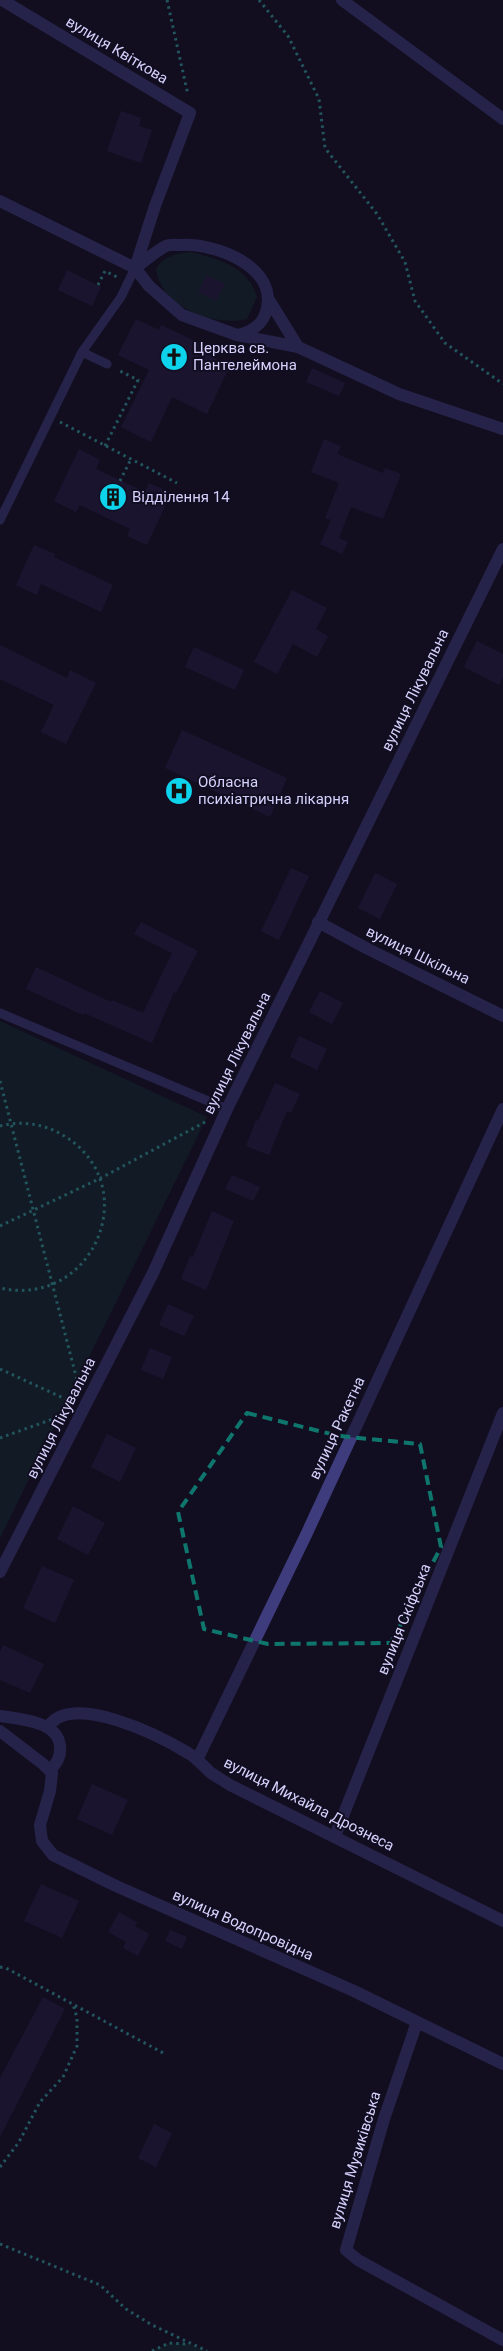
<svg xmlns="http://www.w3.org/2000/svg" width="503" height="2351" viewBox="0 0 503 2351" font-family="Roboto,sans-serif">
<rect width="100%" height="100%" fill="#120e21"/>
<path fill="#122a2a" d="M 190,252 C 217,258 249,267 257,297 L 247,319 C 213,327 161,307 156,269 C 164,256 175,254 190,252 Z
M 0,1021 L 207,1117 L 0,1538 Z
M 169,2343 L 189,2344 L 207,2351 L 152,2351 Z"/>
<path fill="#241c40" d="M 121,111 L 141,118 L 139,126 L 152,130 L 141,163 L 107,151 Z
M 67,270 L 101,287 L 92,306 L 58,290 Z
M 207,275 L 225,284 L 216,301 L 198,292 Z
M 136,319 L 159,330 L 161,325 L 208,347 L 204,353 L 230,366 L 207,414 L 172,397 L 151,442 L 121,427 L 149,370 L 118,355 Z
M 312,368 L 345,383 L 339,396 L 306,382 Z
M 324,439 L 341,446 L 337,454 L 383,473 L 385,468 L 401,474 L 383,519 L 351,507 L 339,538 L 348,542 L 342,554 L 320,544 L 331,520 L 325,518 L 339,483 L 311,472 Z
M 79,449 L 100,460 L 96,469 L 145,492 L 149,483 L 171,493 L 147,545 L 127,536 L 130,529 L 80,505 L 76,512 L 54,501 Z
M 34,545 L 55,554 L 54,557 L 113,585 L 101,612 L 41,584 L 37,595 L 16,585 Z
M 292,590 L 327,608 L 316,629 L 328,636 L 317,657 L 293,644 L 277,674 L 254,662 Z
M 477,641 L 503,654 L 503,677 L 499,685 L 464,667 Z
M 0,645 L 67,678 L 70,670 L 96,683 L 66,744 L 41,732 L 54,705 L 0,679 Z
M 194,647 L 244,670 L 235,690 L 185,667 Z
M 182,730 L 287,778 L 270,817 L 165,768 Z
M 291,868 L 309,876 L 279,940 L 261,931 Z
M 375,873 L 397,884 L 380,919 L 358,908 Z
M 141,922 L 198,951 L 176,993 L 174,992 L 152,1043 L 84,1013 L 83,1015 L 26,989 L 36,967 L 111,1002 L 112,1000 L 143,1013 L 172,953 L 134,934 Z
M 320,991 L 343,1003 L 332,1024 L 309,1012 Z
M 299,1036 L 327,1049 L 317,1070 L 290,1057 Z
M 275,1083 L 300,1094 L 291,1113 L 287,1111 L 269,1155 L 246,1146 L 256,1120 L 258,1121 Z
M 232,1175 L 260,1187 L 253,1201 L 225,1189 Z
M 212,1211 L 234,1221 L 206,1290 L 181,1279 L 190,1256 L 193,1257 Z
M 168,1304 L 194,1316 L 184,1336 L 159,1325 Z
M 150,1348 L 172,1357 L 163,1379 L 141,1370 Z
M 107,1434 L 136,1448 L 120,1482 L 91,1467 Z
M 73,1506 L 105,1523 L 88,1555 L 57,1539 Z
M 42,1566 L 74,1580 L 55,1623 L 23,1608 Z
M 3,1645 L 44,1664 L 30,1693 L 0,1680 L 0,1652 Z
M 92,1784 L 128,1800 L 112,1835 L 77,1819 Z
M 41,1884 L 79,1901 L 62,1938 L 24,1921 Z
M 119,1912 L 137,1922 L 135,1926 L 149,1934 L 138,1956 L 123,1948 L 126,1942 L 108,1932 Z
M 170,1930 L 187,1937 L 182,1949 L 165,1941 Z
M 43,1997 L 65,2009 L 0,2137 L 0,2078 Z
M 154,2124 L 172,2133 L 156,2167 L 138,2158 Z"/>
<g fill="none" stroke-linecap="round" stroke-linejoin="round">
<path stroke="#35aca6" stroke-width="3" stroke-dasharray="2.5 4" stroke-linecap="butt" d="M 167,0 L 188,95
M 259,0 L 288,36 L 319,99 L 325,148 L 377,214 L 405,262 L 415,301 L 445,343 L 503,384
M 98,285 L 105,271 L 119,278
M 60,422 L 177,483
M 105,446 L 138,380 L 118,370
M 120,481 L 131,459
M 0,1081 L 79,1388
M 0,1126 C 22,1120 46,1124 66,1137 C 145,1188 92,1309 0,1288
M 0,1226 L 99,1179 L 207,1121
M 0,1369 L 72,1402
M 0,1438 L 64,1415
M 0,1967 L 6,1968 L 165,2054
M 0,2167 L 19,2142 L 40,2102 L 63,2077 L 77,2046 L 77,2018 L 73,2004
M 0,2244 L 100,2285 L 126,2309 L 152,2325 L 207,2351
M 152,2351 L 169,2343 L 187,2344"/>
<path stroke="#3f3c7d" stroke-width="9" d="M 82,352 L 107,364
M 0,520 L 82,352 L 121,297 L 135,268
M 0,1013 L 227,1109"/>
<path stroke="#3f3c7d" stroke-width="12" d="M 2,0 L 190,113 L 155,206 L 135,268
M 342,0 L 503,119
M 0,201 L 135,268 L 149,286 L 182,315 L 237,335 L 298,347 L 399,394 L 503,429
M 135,268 C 144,262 157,250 166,246 C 170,244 177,245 181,245 C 215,243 276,266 267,308 C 264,324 253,331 238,335
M 269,300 L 298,347
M 318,922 L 368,949 L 503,1016
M 0,1572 L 153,1273 L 227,1109 L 503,549
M 0,1716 C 19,1719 58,1721 60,1746 C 61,1757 57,1763 50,1770
M 48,1727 C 72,1691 160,1736 188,1753 C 197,1758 203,1766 211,1773 C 217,1777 224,1781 230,1785 L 503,1921
M 0,1731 L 43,1764 L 52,1773 L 50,1791 L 40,1825 L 42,1841 L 53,1855 L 116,1886 L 354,1991 L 503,2064
M 197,1760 L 306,1535 L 503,1109
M 335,1836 L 503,1413
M 417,2022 L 384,2119 L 346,2250 L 358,2260 L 503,2340"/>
</g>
<path d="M0 0H503V2351H0ZM 247,1413 L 339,1436 L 420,1444 L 441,1547 L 391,1643 L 268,1644 L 204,1629 L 178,1512 Z" fill="#120e21" fill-opacity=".55" fill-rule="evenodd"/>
<path fill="none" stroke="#0f766e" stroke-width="4" stroke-dasharray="10 6" stroke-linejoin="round" d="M 247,1413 L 339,1436 L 420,1444 L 441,1547 L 391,1643 L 268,1644 L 204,1629 L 178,1512 Z"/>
<defs>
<g id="church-disc" transform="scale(1.4375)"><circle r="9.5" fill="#0dd3ec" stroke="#120e21"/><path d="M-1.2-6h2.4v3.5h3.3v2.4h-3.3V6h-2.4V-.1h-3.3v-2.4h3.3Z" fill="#111"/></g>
<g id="building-disc" transform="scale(1.4375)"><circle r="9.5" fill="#0dd3ec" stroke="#120e21"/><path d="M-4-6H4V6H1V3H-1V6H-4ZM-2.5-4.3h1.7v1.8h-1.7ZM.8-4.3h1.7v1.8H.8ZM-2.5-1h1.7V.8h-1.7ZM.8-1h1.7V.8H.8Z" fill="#111"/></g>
<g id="hospital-disc" transform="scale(1.4375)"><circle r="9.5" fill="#0dd3ec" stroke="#120e21"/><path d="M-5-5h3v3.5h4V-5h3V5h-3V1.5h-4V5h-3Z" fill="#111"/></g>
</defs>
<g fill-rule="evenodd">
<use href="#church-disc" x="174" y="357"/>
<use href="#building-disc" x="113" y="497"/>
<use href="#hospital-disc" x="179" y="791"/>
</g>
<g text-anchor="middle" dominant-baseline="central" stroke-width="4" stroke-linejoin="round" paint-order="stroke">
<g font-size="15" fill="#d6d1fc" stroke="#120e21">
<text transform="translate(117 50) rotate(31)">вулиця Квіткова</text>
<text transform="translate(415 690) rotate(-64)">вулиця Лікувальна</text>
<text transform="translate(418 955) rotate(26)">вулиця Шкільна</text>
<text transform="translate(237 1053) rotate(-64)">вулиця Лікувальна</text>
<text transform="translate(61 1418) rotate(-63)">вулиця Лікувальна</text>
<text transform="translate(337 1428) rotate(-65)">вулиця Ракетна</text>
<text transform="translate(404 1619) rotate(-68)">вулиця Скіфська</text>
<text transform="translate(309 1804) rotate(27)">вулиця Михайла Дрознеса</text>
<text transform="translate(243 1925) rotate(24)">вулиця Водопровідна</text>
<text transform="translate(355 2160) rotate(-73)">вулиця Музиківська</text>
</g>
<g font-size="15" fill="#d6d1fc" stroke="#120e21" text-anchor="start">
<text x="193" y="348">Церква св.<tspan x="193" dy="17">Пантелеймона</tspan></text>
<text x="132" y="497">Відділення 14</text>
<text x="198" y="782">Обласна<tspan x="198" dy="17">психіатрична лікарня</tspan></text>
</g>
</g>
</svg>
